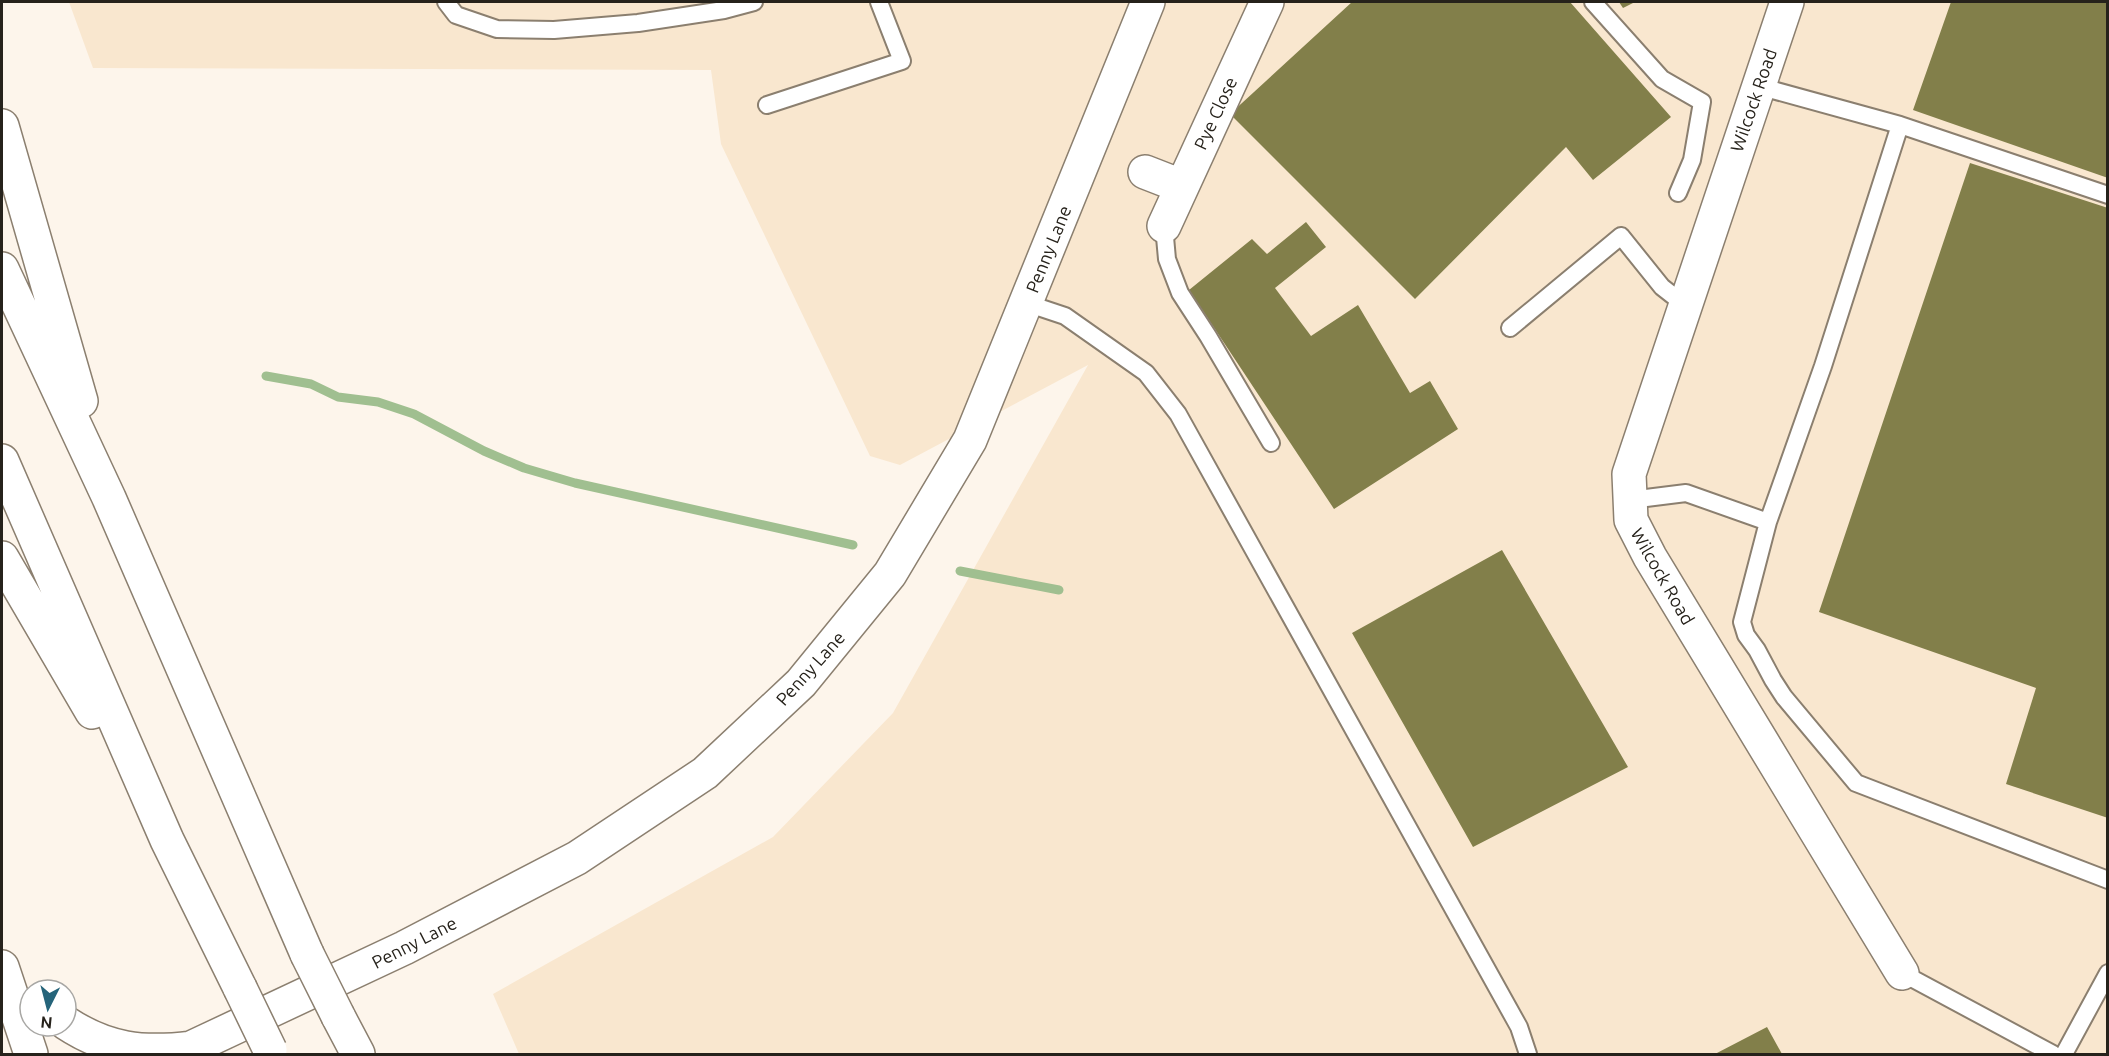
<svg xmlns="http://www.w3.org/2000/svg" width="2109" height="1056" viewBox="0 0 2109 1056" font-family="Ubuntu,sans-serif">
<rect width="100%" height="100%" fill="#fdf5eb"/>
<path fill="#f9e7cf" d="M 69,2 L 2107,2 L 2107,1054 L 519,1054 L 493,994 L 773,837 L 893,713 L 1088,365 L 900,465 L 870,456 L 721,144 L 711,70 L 93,68 Z"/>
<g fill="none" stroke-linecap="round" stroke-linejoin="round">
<path stroke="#a0bf90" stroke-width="9" d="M 266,376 L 311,384 L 338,397 L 378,402 L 414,414 L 484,451 L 524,468 L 575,483 L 853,545
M 960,571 L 1059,590"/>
</g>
<path fill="#827f4a" d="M 1352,2 L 1570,2 L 1671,117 L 1593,180 L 1566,147 L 1415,299 L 1230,114 Z
M 1619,2 L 1635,2 L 1623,8 Z
M 1951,2 L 2108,2 L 2108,178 L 1913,110 Z
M 1970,163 L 2108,208 L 2108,818 L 2006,784 L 2036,688 L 1819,612 Z
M 1306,222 L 1326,247 L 1275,288 L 1311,336 L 1358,305 L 1410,393 L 1430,381 L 1458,429 L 1334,509 L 1189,290 L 1252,239 L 1267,254 Z
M 1502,550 L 1628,767 L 1473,847 L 1352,633 Z
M 1767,1027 L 1782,1054 L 1715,1054 Z"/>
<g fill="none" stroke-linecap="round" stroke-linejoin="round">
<g stroke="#8b7f6f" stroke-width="20">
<path id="service" d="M 446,2 L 456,15 L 497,29 L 554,30 L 638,23 L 724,10 L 754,2
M 1593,2 L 1662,79 L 1702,102 L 1692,160 L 1678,193
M 1758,86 L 1900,125 L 2108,195
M 767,105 L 902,61 L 879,2
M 1900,125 L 1823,366 L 1768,522 L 1742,622 L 1746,635 L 1757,650 L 1773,680 L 1784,697 L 1856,783 L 2108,880
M 1164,226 L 1167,259 L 1180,293 L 1208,336 L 1271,443
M 1026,303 L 1065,316 L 1146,373 L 1178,414 L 1519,1027 L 1528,1054
M 1510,328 L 1621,236 L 1662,287 L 1685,305
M 1630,500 L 1686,493 L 1768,522
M 1902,973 L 2053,1054
M 2064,1054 L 2108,973"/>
</g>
<g stroke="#8b7f6f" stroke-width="36">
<path id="minor" d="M 1787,2 L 1629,474 L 1631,520 L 1650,557 L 1902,973
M 1145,172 L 1181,186
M 1164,226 L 1267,2"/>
</g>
<g stroke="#8b7f6f" stroke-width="36">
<path id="primary" d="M 2,967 L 31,1054
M 66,1023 C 107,1050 143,1054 191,1048
M 172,1054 L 191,1048 L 404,948 L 577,858 L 705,773 L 801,683 L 890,574 L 970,440 L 1148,2"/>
</g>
<g stroke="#8b7f6f" stroke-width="36">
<path id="motorway" d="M 2,126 L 81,401
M 2,269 L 109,498 L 307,954
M 2,461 L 167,840 L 240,988
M 2,558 L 92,712
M 338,1016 L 358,1054"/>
</g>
<use href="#service" stroke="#fff" stroke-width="16"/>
<use href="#minor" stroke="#fff" stroke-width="33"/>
<use href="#primary" stroke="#fff" stroke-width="33"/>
<use href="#motorway" stroke="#fff" stroke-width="33"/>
<g stroke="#8b7f6f" stroke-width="36" stroke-linecap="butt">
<path id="motorway-bridge" d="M 307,954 L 338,1016
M 240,988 L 270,1050"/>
</g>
<use href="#motorway-bridge" stroke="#fff" stroke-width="33"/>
</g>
<g text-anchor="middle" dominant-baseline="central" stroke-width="4.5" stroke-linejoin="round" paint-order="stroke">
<g font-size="18" fill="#26221b" stroke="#fff">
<text transform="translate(1753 100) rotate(-71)">Wilcock Road</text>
<text transform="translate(1215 113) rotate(-65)">Pye Close</text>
<text transform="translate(1048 249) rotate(-68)">Penny Lane</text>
<text transform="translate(1663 576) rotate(60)">Wilcock Road</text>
<text transform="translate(810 668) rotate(-48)">Penny Lane</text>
<text transform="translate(414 942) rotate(-27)">Penny Lane</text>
</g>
</g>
<rect width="2109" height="1056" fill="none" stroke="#26221b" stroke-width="6"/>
<g transform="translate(48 1008) rotate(186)"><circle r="28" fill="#ffffff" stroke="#a8a7a4" stroke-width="1.5"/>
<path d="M0-4.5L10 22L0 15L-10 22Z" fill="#25647a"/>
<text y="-9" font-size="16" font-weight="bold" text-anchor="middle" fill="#26221b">N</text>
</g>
</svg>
